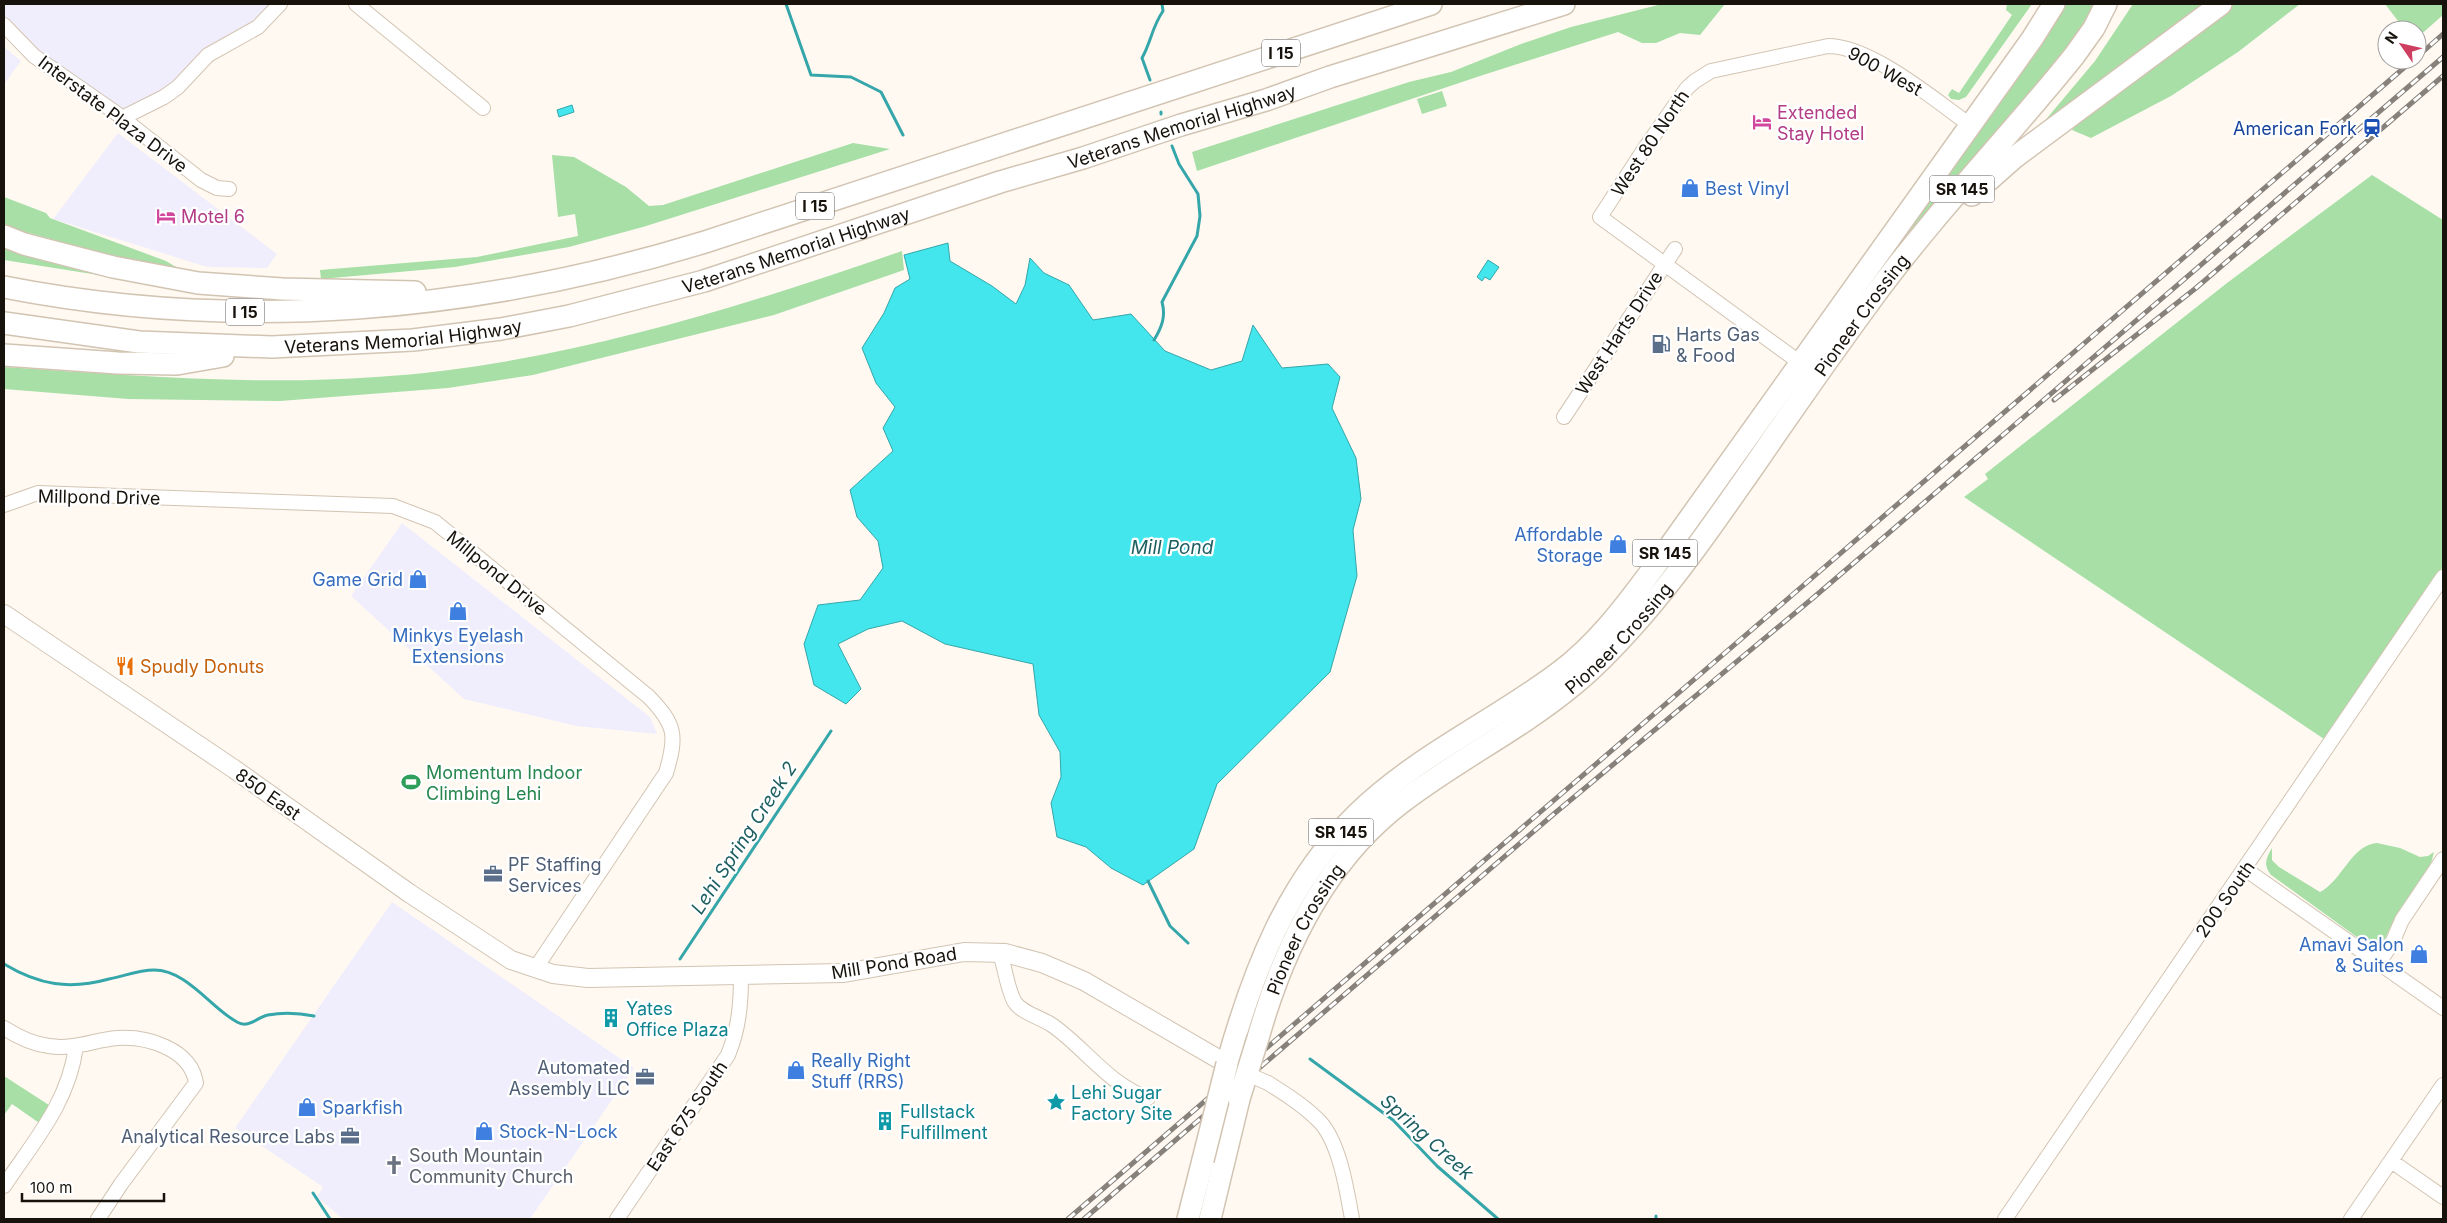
<svg xmlns="http://www.w3.org/2000/svg" width="2447" height="1223" viewBox="0 0 2447 1223" font-family="Inter,sans-serif">
<rect width="100%" height="100%" fill="#fff9f2"/>
<path fill="#f0eefc" d="M 4,4 L 277,4 L 258,27 L 122,118 L 87,94 L 4,23 Z
M 4,47 L 21,61 L 4,84 Z
M 118,133 L 277,254 L 267,268 L 207,267 L 53,219 Z
M 402,523 L 650,717 L 657,734 L 576,726 L 464,699 L 351,596 Z
M 392,902 L 634,1068 L 530,1219 L 343,1219 L 317,1197 L 323,1187 L 235,1128 Z"/>
<path fill="#a7dfa6" d="M 1662,4 L 1725,4 L 1700,35 L 1680,33 L 1656,43 L 1642,43 L 1618,32 L 1480,76 L 1197,171 L 1192,152 L 1409,82 L 1451,72 L 1521,44 L 1571,27 Z
M 2007,4 L 2032,4 L 1966,97 L 1959,100 L 1951,99 L 1948,95 L 1952,89 L 1959,93 L 2012,15 L 2006,10 Z
M 2064,4 L 2094,4 C 2077,38 2052,67 2028,97 C 1985,152 1939,205 1894,257 L 1957,152 Z
M 2133,4 L 2205,4 L 2037,130 L 2095,61 Z
M 2234,4 L 2300,4 L 2238,52 L 2171,96 L 2091,138 L 2072,130 L 2080,120 Z
M 2385,4 L 2443,4 L 2443,15 L 2417,38 L 2417,30 L 2405,30 Z
M 1442,91 L 1447,106 L 1422,114 L 1417,99 Z
M 853,143 L 890,149 L 643,227 L 569,247 L 455,267 L 321,279 L 320,270 L 477,257 L 578,236 L 575,214 L 558,217 L 552,155 L 574,157 L 626,187 L 649,206 L 663,205 Z
M 2372,175 L 2443,220 L 2443,567 L 2324,739 L 1964,497 L 1988,479 L 1985,474 L 2227,283 Z
M 4,197 L 46,213 L 50,218 L 166,261 L 181,270 L 125,260 L 4,226 Z
M 4,246 L 111,277 L 4,260 Z
M 902,251 L 904,270 L 774,315 L 533,375 L 448,388 L 280,401 L 128,399 L 4,389 L 4,367 C 128,375 252,386 376,377 C 557,365 731,310 902,251 Z
M 2377,843 L 2400,848 L 2420,857 L 2428,856 L 2434,852 L 2431,864 L 2396,915 L 2384,941 L 2372,948 L 2271,875 C 2263,865 2266,858 2272,848 L 2272,860 L 2279,867 L 2320,892 C 2342,881 2351,845 2377,843 Z
M 4,1076 L 52,1107 L 45,1127 L 12,1104 L 4,1115 Z"/>
<path fill="#42e6ec" stroke="#35a6a9" d="M 572,105 L 574,112 L 559,117 L 557,110 Z
M 948,243 L 950,261 L 992,286 L 1016,304 L 1025,285 L 1030,258 L 1044,273 L 1069,285 L 1093,320 L 1131,314 L 1165,351 L 1211,370 L 1242,361 L 1253,325 L 1282,368 L 1328,364 L 1340,377 L 1332,408 L 1356,458 L 1361,499 L 1353,530 L 1357,576 L 1330,672 L 1217,784 L 1194,849 L 1143,885 L 1111,868 L 1086,847 L 1057,837 L 1051,803 L 1061,777 L 1060,752 L 1039,715 L 1033,664 L 945,644 L 902,621 L 868,629 L 838,644 L 861,689 L 846,704 L 814,685 L 804,644 L 818,605 L 860,600 L 883,568 L 878,541 L 857,517 L 850,490 L 893,451 L 883,428 L 895,407 L 876,383 L 862,348 L 884,313 L 895,288 L 910,279 L 904,255 Z
M 1488,260 L 1499,267 L 1490,280 L 1485,277 L 1482,281 L 1477,277 Z"/>
<g fill="none" stroke-linecap="round" stroke-linejoin="round">
<path stroke="#35a6a9" stroke-width="3" d="M 786,4 L 811,75 L 851,77 L 881,92 L 903,135
M 1150,80 L 1142,58 C 1151,42 1152,27 1163,11 L 1162,4
M 1161,112 L 1161,114
M 1154,340 C 1162,327 1166,316 1162,302 L 1197,236 L 1200,216 L 1198,194 L 1179,164 L 1172,146
M 1148,881 L 1170,926 L 1188,943
M 680,959 L 831,731
M 4,964 C 39,985 69,990 109,979 C 124,976 139,970 154,970 C 187,970 211,1008 237,1022 C 249,1029 257,1017 268,1015 C 284,1012 299,1013 314,1016
M 1310,1059 L 1393,1120 L 1437,1166 L 1498,1219
M 313,1193 L 330,1219
M 1656,1219 L 1656,1216"/>
<g stroke="#d2c4b2" stroke-width="16">
<path id="minor" d="M 356,4 L 483,108
M 4,25 L 34,56 L 116,113 L 201,180 L 217,188 L 229,189
M 122,118 L 164,97 L 178,87 L 208,55 L 258,27 L 280,4
M 1806,367 L 1600,217 L 1645,148 L 1687,88 L 1695,81 L 1711,71 L 1828,46 C 1871,46 1935,100 1970,125
M 1564,417 L 1675,249
M 4,505 L 38,493 L 393,506 L 435,522 L 649,697 C 676,725 677,736 666,773 L 535,969
M 2245,869 L 2443,1008
M 1000,953 C 1005,968 1007,987 1014,1001 C 1021,1013 1040,1017 1052,1025 C 1085,1048 1109,1085 1148,1098
M 2378,964 L 2392,943 L 2402,920 L 2443,859
M 4,1028 C 18,1037 32,1044 49,1046 C 73,1050 94,1040 117,1038 C 147,1036 191,1049 196,1083 L 121,1184 L 98,1219
M 1268,1083 C 1287,1095 1306,1107 1321,1123 C 1340,1145 1347,1191 1352,1219
M 2391,1161 L 2443,1197
M 4,1186 C 34,1141 69,1102 76,1046
M 617,1219 L 728,1055 C 739,1028 741,1004 741,975
M 2005,1219 L 2443,577
M 2351,1219 L 2443,1085"/>
</g>
<g stroke="#d2c4b2" stroke-width="20">
<path id="major" d="M 4,614 L 234,769 L 409,893 L 511,960 L 553,974 L 588,978 L 844,973 L 964,952 L 1005,953 L 1042,963 L 1084,981 L 1227,1064"/>
</g>
<g stroke="#d2c4b2" stroke-width="24">
<g id="highway">
<path d="M 1972,195 L 2015,157 L 2221,4"/>
<path d="M 4,236 L 24,244 L 113,267 L 198,283 L 282,289 L 415,292"/>
<path d="M 4,287 C 238,333 478,312 705,242 L 1431,4"/>
<path id="s1" d="M 4,323 L 139,342 L 272,347 L 413,340 L 501,329 L 569,316 L 704,281 L 1000,182 L 1083,158 L 1181,125 L 1266,100 L 1330,77 L 1564,4"/>
<path d="M 4,355 L 118,363 L 177,364 L 223,356"/>
<path id="s2" d="M 1258,1038 C 1283,949 1325,861 1401,803 C 1455,761 1519,730 1572,686 C 1598,665 1620,641 1641,617 C 1683,569 1718,517 1754,466 C 1793,409 1833,352 1874,296 C 1936,212 2009,137 2074,56 L 2094,28 L 2106,4"/>
<path d="M 1227,1064 C 1253,972 1286,884 1356,815 C 1415,757 1491,723 1557,674 C 1602,641 1634,594 1667,550 L 2032,39 L 2054,4"/>
<path d="M 1188,1219 L 1203,1160"/>
<path d="M 1210,1219 L 1239,1099"/>
</g>
</g>
<use href="#minor" stroke="#fff" stroke-width="14"/>
<use href="#major" stroke="#fff" stroke-width="18"/>
<use href="#highway" stroke="#fff" stroke-width="21"/>
<g stroke="#86817a" stroke-width="5">
<path id="rail" d="M 2417,57 L 2443,34
M 2054,400 L 2196,288 L 2443,76
M 1068,1219 L 2413,60
M 1084,1219 L 1555,813 L 1813,598 L 2443,57"/>
</g>
<use href="#rail" stroke="#fff" stroke-width="3" stroke-dasharray="9" stroke-linecap="butt"/>
<g stroke="#d2c4b2" stroke-width="16" stroke-linecap="butt">
<path id="minor-bridge" d="M 1247,1074 L 1268,1083"/>
</g>
<g stroke="#d2c4b2" stroke-width="24" stroke-linecap="butt">
<path id="highway-bridge" d="M 1239,1099 L 1258,1038
M 1203,1160 L 1227,1064"/>
</g>
<use href="#minor-bridge" stroke="#fff" stroke-width="14"/>
<use href="#highway-bridge" stroke="#fff" stroke-width="21"/>
</g>
<defs>
<g id="hotel-bare" transform="scale(1.5)"><path d="M-6-4.5h1.5V1H6V5H4.5V3h-9V5H-6ZM-4 0a1.8 1.8 0 1 1 3.6 0ZM.5 0V-2.5h3Q6-2.5 6 0Z" fill="#d1479c" stroke="#fff" stroke-width="2.5" paint-order="stroke"/></g>
<g id="station-bare" transform="scale(1.5)"><path d="M-3-6H3Q5-6 5-4V2Q5 4 3 4L4.5 6H3L1.5 4h-3L-3 6H-4.5L-3 4Q-5 4-5 2V-4Q-5-6-3-6ZM-3.5-4v3h7v-3ZM-3.5 1v1.5H-2V1ZM2 1v1.5H3.5V1Z" fill="#1a4fb4" stroke="#fff" stroke-width="2.5" paint-order="stroke"/></g>
<g id="shop-bare" transform="scale(1.5)"><path d="M-5-2.5h2.3a2.7 3.5 0 0 1 5.4 0H5L5.5 6h-11ZM-1.5-2.5h3a1.5 2.3 0 0 0-3 0Z" fill="#3f7fe0" stroke="#fff" stroke-width="2.5" paint-order="stroke"/></g>
<g id="fuel-bare" transform="scale(1.5)"><path d="M-5.5-6h7V0h2V4h1.3V-2.5L3-4.5l.8-.8L6-3V5H2.5V1h-1V6h-7ZM-4.2-4.7v3.2H.2V-4.7Z" fill="#5c6f8a" stroke="#fff" stroke-width="2.5" paint-order="stroke"/></g>
<g id="restaurant-bare" transform="scale(1.5)"><path d="M-5-6h1v4h1v-4h1v4h1v-4h1v5L-1.5 .5V6h-2V.5L-5-1ZM5-6V6H3V1.5H1.5Q1.5-4 5-6Z" fill="#e8710a" stroke="#fff" stroke-width="2.5" paint-order="stroke"/></g>
<g id="stadium-bare" transform="scale(1.5)"><path d="M0-5a6.5 5 0 1 0 0 10a6.5 5 0 1 0 0-10ZM-3.5-1.8h7v3.6h-7Z" fill="#2e9e5b" stroke="#fff" stroke-width="2.5" paint-order="stroke"/></g>
<g id="office-bare" transform="scale(1.5)"><path d="M-6-3h4V-5.5h4V-3h4V5H-6ZM-1-4.5V-3h2v-1.5ZM-6 0V1H6V0Z" fill="#5c6f8a" stroke="#fff" stroke-width="2.5" paint-order="stroke"/></g>
<g id="building-bare" transform="scale(1.5)"><path d="M-4-6H4V6H1V3H-1V6H-4ZM-2.5-4.3h1.7v1.8h-1.7ZM.8-4.3h1.7v1.8H.8ZM-2.5-1h1.7V.8h-1.7ZM.8-1h1.7V.8H.8Z" fill="#0f9aa8" stroke="#fff" stroke-width="2.5" paint-order="stroke"/></g>
<g id="sight-bare" transform="scale(1.5)"><path d="M0-6L1.8-2.2L6-1.7L2.9 1.2L3.7 5.4L0 3.3L-3.7 5.4L-2.9 1.2L-6-1.7L-1.8-2.2Z" fill="#0f9aa8" stroke="#fff" stroke-width="2.5" paint-order="stroke"/></g>
<g id="church-bare" transform="scale(1.5)"><path d="M-1.2-6h2.4v3.5h3.3v2.4h-3.3V6h-2.4V-.1h-3.3v-2.4h3.3Z" fill="#6b7280" stroke="#fff" stroke-width="2.5" paint-order="stroke"/></g>
</defs>
<g fill-rule="evenodd">
<use href="#hotel-bare" x="1762" y="122"/>
<use href="#station-bare" x="2372" y="128"/>
<use href="#shop-bare" x="1690" y="188"/>
<use href="#hotel-bare" x="166" y="216"/>
<use href="#fuel-bare" x="1661" y="344"/>
<use href="#shop-bare" x="1618" y="544"/>
<use href="#shop-bare" x="418" y="579"/>
<use href="#shop-bare" x="458" y="611"/>
<use href="#restaurant-bare" x="125" y="666"/>
<use href="#stadium-bare" x="411" y="782"/>
<use href="#office-bare" x="493" y="874"/>
<use href="#shop-bare" x="2419" y="954"/>
<use href="#building-bare" x="611" y="1018"/>
<use href="#shop-bare" x="796" y="1070"/>
<use href="#office-bare" x="645" y="1077"/>
<use href="#sight-bare" x="1056" y="1102"/>
<use href="#shop-bare" x="307" y="1107"/>
<use href="#building-bare" x="885" y="1121"/>
<use href="#shop-bare" x="484" y="1131"/>
<use href="#office-bare" x="350" y="1136"/>
<use href="#church-bare" x="394" y="1165"/>
</g>
<g text-anchor="middle" dominant-baseline="central" stroke-width="4.5" stroke-linejoin="round" paint-order="stroke">
<g fill="#fff" stroke="#5d5955" stroke-width="1">
<rect x="1262" y="39.5" width="38" height="27" rx="4"/>
<rect x="1929.5" y="175.5" width="65" height="27" rx="4"/>
<rect x="796" y="192.5" width="38" height="27" rx="4"/>
<rect x="226" y="298.5" width="38" height="27" rx="4"/>
<rect x="1632.5" y="539.5" width="65" height="27" rx="4"/>
<rect x="1308.5" y="818.5" width="65" height="27" rx="4"/>
</g>
<g font-size="16" font-weight="bold" fill="#17120c">
<text x="1281" y="53">I 15</text>
<text x="1962" y="189">SR 145</text>
<text x="815" y="206">I 15</text>
<text x="245" y="312">I 15</text>
<text x="1665" y="553">SR 145</text>
<text x="1341" y="832">SR 145</text>
</g>
<g font-size="18" fill="#17120c" stroke="#fff">
<text transform="translate(1885 71) rotate(29)">900 West</text>
<text transform="translate(113 114) rotate(37)">Interstate Plaza Drive</text>
<text stroke="none"><textPath href="#s1" startOffset="1210">Veterans Memorial Highway</textPath></text>
<text transform="translate(1650 143) rotate(-56)">West 80 North</text>
<text stroke="none"><textPath href="#s1" startOffset="805">Veterans Memorial Highway</textPath></text>
<text stroke="none"><textPath href="#s2" startOffset="959">Pioneer Crossing</textPath></text>
<text transform="translate(1619 333) rotate(-57)">West Harts Drive</text>
<text stroke="none"><textPath href="#s1" startOffset="401">Veterans Memorial Highway</textPath></text>
<text transform="translate(99 497) rotate(1)">Millpond Drive</text>
<text transform="translate(497 573) rotate(39)">Millpond Drive</text>
<text stroke="none"><textPath href="#s2" startOffset="554">Pioneer Crossing</textPath></text>
<text transform="translate(268 794) rotate(35)">850 East</text>
<text transform="translate(2225 899) rotate(-55)">200 South</text>
<text stroke="none"><textPath href="#s2" startOffset="119">Pioneer Crossing</textPath></text>
<text transform="translate(894 963) rotate(-9)">Mill Pond Road</text>
<text transform="translate(687 1116) rotate(-56)">East 675 South</text>
</g>
<g font-size="18" fill="#b23c85" stroke="#fff" text-anchor="start">
<text x="1777" y="112">Extended<tspan x="1777" dy="21">Stay Hotel</tspan></text>
<text x="181" y="216">Motel 6</text>
</g>
<g font-size="18" fill="#164399" stroke="#fff" text-anchor="end">
<text x="2357" y="128">American Fork</text>
</g>
<g font-size="18" fill="#366cbe" stroke="#fff" text-anchor="start">
<text x="1705" y="188">Best Vinyl</text>
<text x="1603" y="534" text-anchor="end">Affordable<tspan x="1603" dy="21">Storage</tspan></text>
<text x="403" y="579" text-anchor="end">Game Grid</text>
<text x="458" y="635" text-anchor="middle">Minkys Eyelash<tspan x="458" dy="21">Extensions</tspan></text>
<text x="2404" y="944" text-anchor="end">Amavi Salon<tspan x="2404" dy="21">&amp; Suites</tspan></text>
<text x="811" y="1060">Really Right<tspan x="811" dy="21">Stuff (RRS)</tspan></text>
<text x="322" y="1107">Sparkfish</text>
<text x="499" y="1131">Stock-N-Lock</text>
</g>
<g font-size="18" fill="#4e5e75" stroke="#fff" text-anchor="start">
<text x="1676" y="334">Harts Gas<tspan x="1676" dy="21">&amp; Food</tspan></text>
<text x="508" y="864">PF Staffing<tspan x="508" dy="21">Services</tspan></text>
<text x="630" y="1067" text-anchor="end">Automated<tspan x="630" dy="21">Assembly LLC</tspan></text>
<text x="335" y="1136" text-anchor="end">Analytical Resource Labs</text>
</g>
<g font-size="18" fill="#c56008" stroke="#fff" text-anchor="start">
<text x="140" y="666">Spudly Donuts</text>
</g>
<g font-size="18" fill="#27864d" stroke="#fff" text-anchor="start">
<text x="426" y="772">Momentum Indoor<tspan x="426" dy="21">Climbing Lehi</tspan></text>
</g>
<g font-size="18" fill="#0d838f" stroke="#fff" text-anchor="start">
<text x="626" y="1008">Yates<tspan x="626" dy="21">Office Plaza</tspan></text>
<text x="1071" y="1092">Lehi Sugar<tspan x="1071" dy="21">Factory Site</tspan></text>
<text x="900" y="1111">Fullstack<tspan x="900" dy="21">Fulfillment</tspan></text>
</g>
<g font-size="18" fill="#5b616d" stroke="#fff" text-anchor="start">
<text x="409" y="1155">South Mountain<tspan x="409" dy="21">Community Church</tspan></text>
</g>
<g font-size="19" font-style="italic" fill="#1e5f62" stroke="#fff">
<text x="1172" y="547">Mill Pond</text>
<text transform="translate(744 838) rotate(-57)">Lehi Spring Creek 2</text>
<text transform="translate(1427 1137) rotate(42)">Spring Creek</text>
</g>
</g>
<rect width="2447" height="1223" fill="none" stroke="#17120c" stroke-width="10"/>
<g transform="translate(2402 45) rotate(304)"><circle r="24" fill="#ffffff" stroke="#a2a09e"/>
<path d="M0-4L9 19L0 12L-9 19Z" fill="#cd3e60"/>
<text y="-8" font-size="14" font-weight="bold" text-anchor="middle" fill="#17120c">N</text>
</g>
<path d="M22 1193v8h142v-8" fill="none" stroke="#17120c" stroke-width="2.5"/>
<text x="30" y="1193" font-size="15" fill="#17120c" stroke="#ffffff" stroke-width="4" paint-order="stroke">100 m</text>
</svg>
